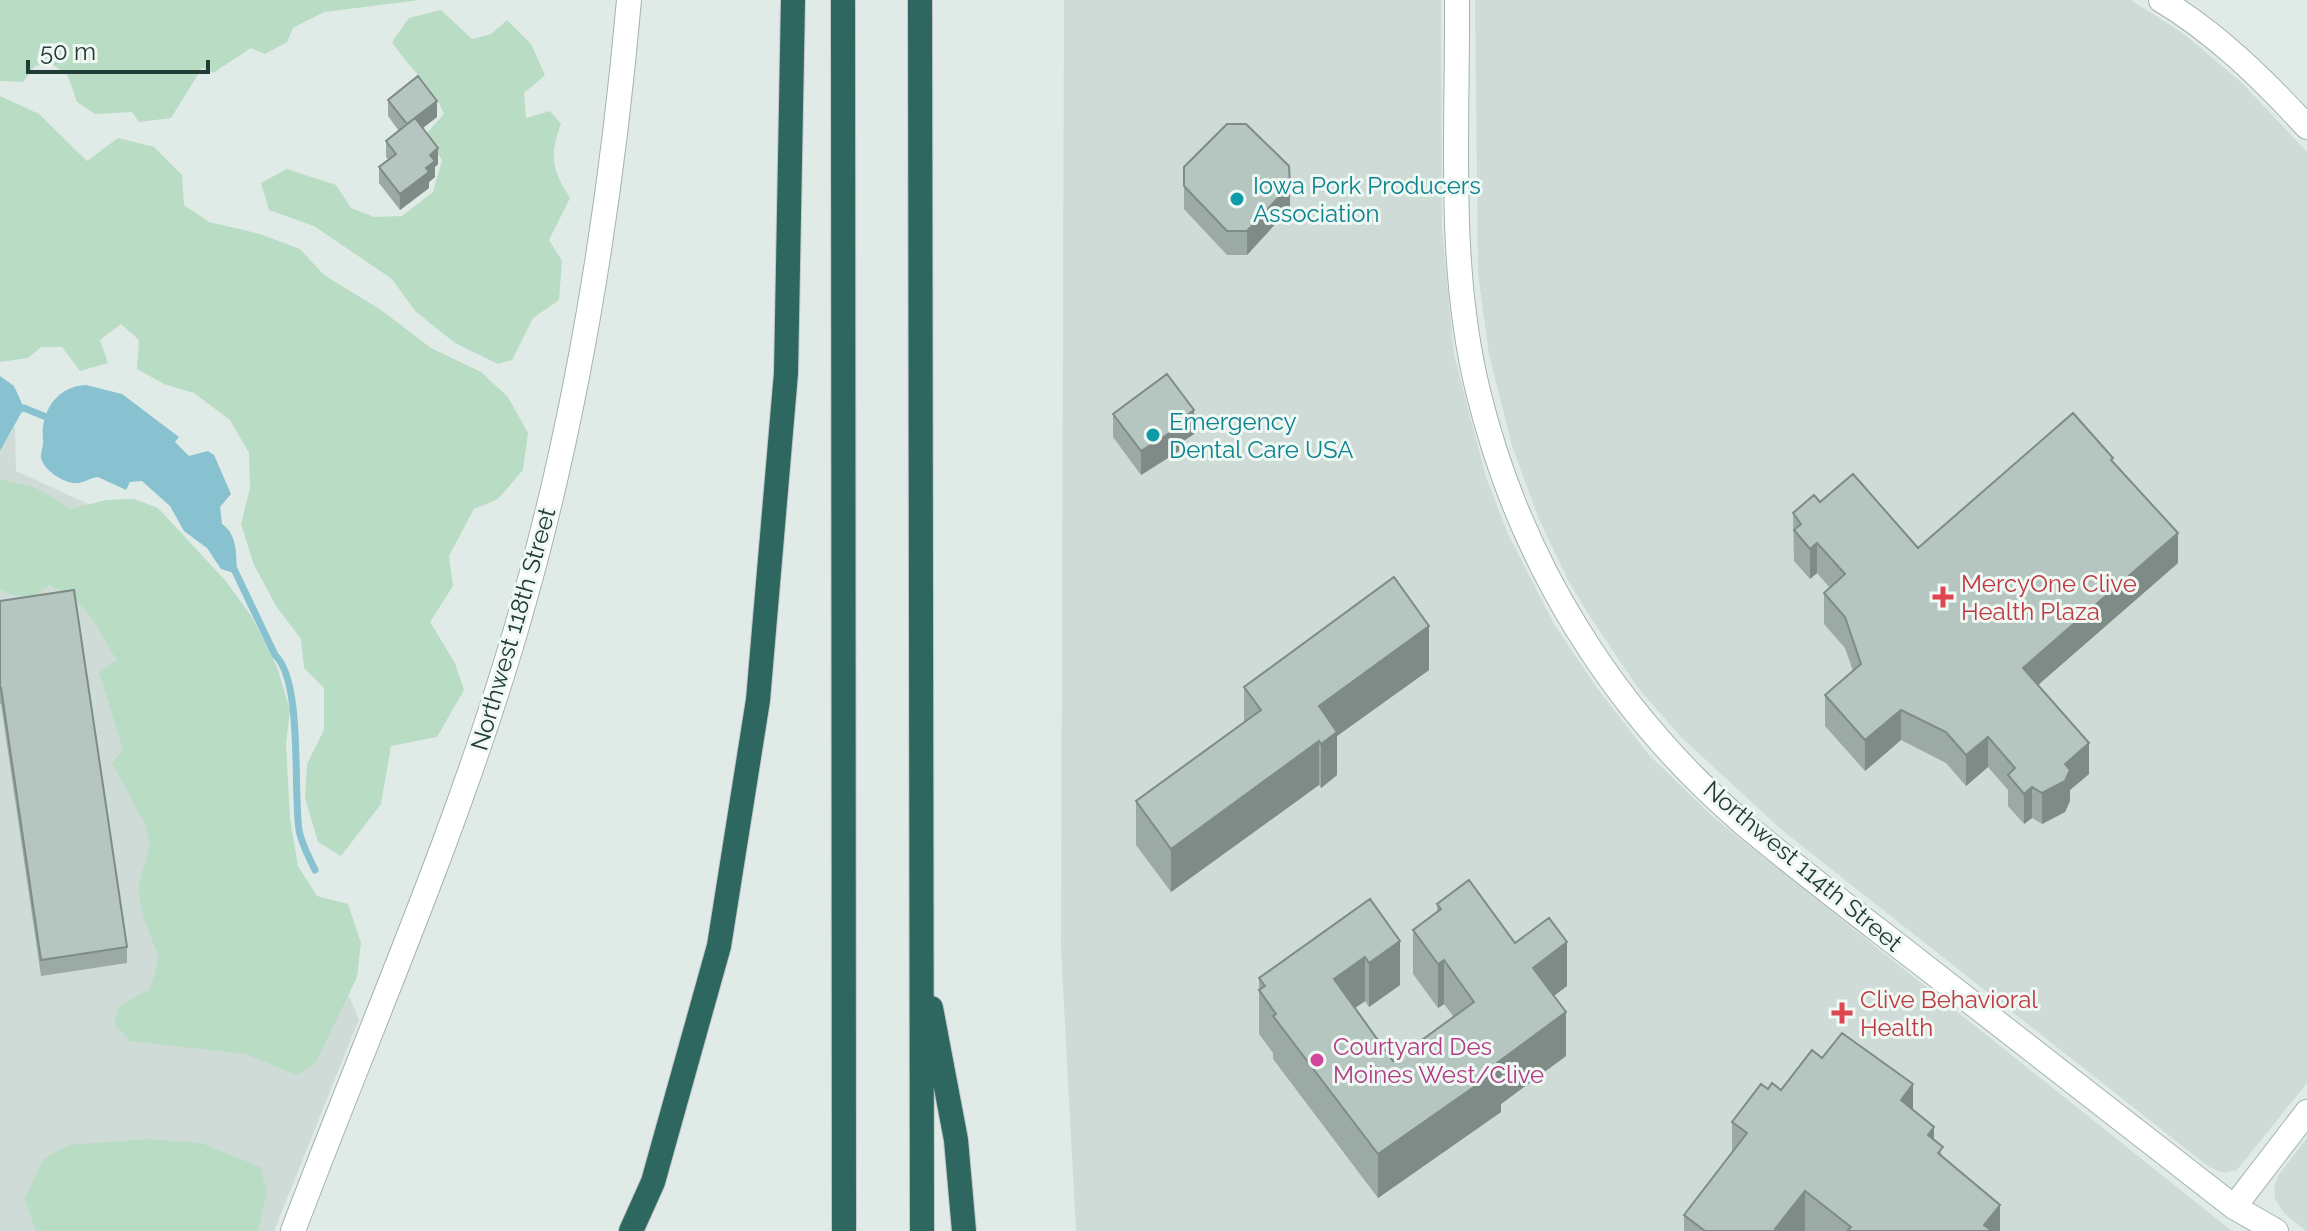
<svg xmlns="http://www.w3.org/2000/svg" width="2307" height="1231" viewBox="0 0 2307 1231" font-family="Raleway,sans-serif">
<rect width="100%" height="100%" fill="#e0ebe7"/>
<path fill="#cedbd6" d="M 1064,0 L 1441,0 L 1442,228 L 1454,355 L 1486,477 L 1508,534 L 1554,624 L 1597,688 L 1650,756 L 1712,816 L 2232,1231 L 1076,1231 L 1061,949 Z
M 1475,0 L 2131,0 L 2184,34 L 2242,83 L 2307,152 L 2307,1083 L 2237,1170 L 2224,1173 L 2209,1167 L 1783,831 L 1682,738 L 1638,688 L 1589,615 L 1568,580 L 1539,519 L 1513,449 L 1489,355 L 1478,273 Z
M 15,426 L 16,471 L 174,543 L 285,853 L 359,1019 L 274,1231 L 0,1231 L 0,451 Z
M 2307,1138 L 2307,1231 L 2306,1231 L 2284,1213 L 2275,1199 L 2274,1187 L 2279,1174 Z"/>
<path fill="#b9dcc4" d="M 0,0 L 420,0 L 324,12 L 293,28 L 287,42 L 265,54 L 251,48 L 213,73 L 202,68 L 171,118 L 139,122 L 132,112 L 95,114 L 77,102 L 68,76 L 48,61 L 34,67 L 23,82 L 0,81 Z
M 441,10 L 472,39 L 491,34 L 507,20 L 531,44 L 545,75 L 524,93 L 526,118 L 550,111 L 561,124 C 549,156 552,170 570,198 L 549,240 L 562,261 L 559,300 L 533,318 L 512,360 L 498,364 L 455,343 L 415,311 L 392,279 L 314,226 L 269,210 L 261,183 L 287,169 L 336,185 L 351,208 L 374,217 L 402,216 L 433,192 L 442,160 L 425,135 L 444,114 C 433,86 408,67 392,42 L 409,18 Z
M 0,96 L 39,114 L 87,161 L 118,138 L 154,147 L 182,175 L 184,205 L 209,222 L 260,234 L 300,249 L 324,275 L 381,310 L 431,348 L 481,372 L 508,397 L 528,433 L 523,470 L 498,499 L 474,509 L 449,556 L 453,586 L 430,622 L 455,663 L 464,690 L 437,737 L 391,746 L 381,804 L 341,856 L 318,842 L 305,798 L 307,764 L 324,730 L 324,688 L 304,668 L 301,639 L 276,606 L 254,565 L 241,524 L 250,488 L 249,453 L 230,420 L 194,393 L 164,384 L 137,369 L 139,340 L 121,324 L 100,340 L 108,363 L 80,371 L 62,347 L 41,347 L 28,358 L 0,362 Z
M 0,479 L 36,488 L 71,509 L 106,500 L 134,499 L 158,508 L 225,580 L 252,617 L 277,667 L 290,710 L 286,744 L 290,819 L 298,866 L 317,896 L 348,904 L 361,943 L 357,977 L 315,1064 L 296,1075 L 246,1054 L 130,1041 L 114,1023 L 119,1006 L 150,989 L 159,958 L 144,919 L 138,888 L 150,846 L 145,824 L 112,763 L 123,750 L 99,672 L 117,660 C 94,624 90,603 49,585 L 34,598 L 9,594 L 0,589 Z
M 148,1139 L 201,1143 L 260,1167 L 267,1192 L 258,1231 L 36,1231 L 25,1199 L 43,1159 L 69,1145 Z"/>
<path fill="#88c1d0" d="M 0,376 L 14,386 L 24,408 L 0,451 Z
M 86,385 L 122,394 L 179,437 L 175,442 L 189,456 L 208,451 L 214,455 L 231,494 L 220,507 L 222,524 C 238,535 236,555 237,574 L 221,569 L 207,548 L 184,531 L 170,506 L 142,481 L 130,482 L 126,490 L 98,477 C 89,478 83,484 74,483 C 62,482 44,470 41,458 C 40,452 44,447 43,440 C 40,412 57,386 86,385 Z"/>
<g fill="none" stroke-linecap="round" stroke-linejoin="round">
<path stroke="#88c1d0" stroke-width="7" d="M 0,414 L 24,408 L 51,419
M 234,569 L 275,655 C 303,681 293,788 299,830 C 301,843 309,857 315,870"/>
<g stroke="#a3b3ae" stroke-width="26">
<path id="minor" d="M 1457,0 C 1458,129 1447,265 1478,391 C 1519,560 1611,709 1743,823 C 1800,871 1860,916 1918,961 C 2023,1043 2129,1124 2234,1207 L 2276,1231
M 2161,0 C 2216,33 2263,79 2307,127
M 2234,1207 L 2307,1112
M 293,1231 C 368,1032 455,837 515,633 C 576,426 610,215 629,0"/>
</g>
<g stroke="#c1c8c7" stroke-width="26">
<path id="highway" d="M 843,0 L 844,1231
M 920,0 L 922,1231
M 931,1008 L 956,1140 L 964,1231
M 631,1231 L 653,1182 L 719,946 L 758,700 L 786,373 L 793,0"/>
</g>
<use href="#minor" stroke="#fff" stroke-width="24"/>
<use href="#highway" stroke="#2d675f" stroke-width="24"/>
</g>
<path fill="#9caaa5" d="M 388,100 L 437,117 L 423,128 L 438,164 L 435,167 L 435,177 L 429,182 L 429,188 L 400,210 L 379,183 L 379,167 L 389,160 L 386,157 L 386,141 L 399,131 L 388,116 Z
M 1184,167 L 1290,208 L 1247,255 L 1227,255 L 1184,209 Z
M 1113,414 L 1194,434 L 1179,444 L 1179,451 L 1141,475 L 1113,437 Z
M 2113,463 L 2178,563 L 2038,685 L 2089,774 L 2070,790 L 2070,801 L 2065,812 L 2042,824 L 2032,818 L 2024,824 L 2008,806 L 2008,790 L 1988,767 L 1966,786 L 1946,763 L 1901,740 L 1865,771 L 1825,726 L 1825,695 L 1853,671 L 1845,648 L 1824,624 L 1824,593 L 1830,588 L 1817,573 L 1810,579 L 1794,561 L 1793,513 L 1820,502 L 1918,548 Z
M 0,601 L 127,947 L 127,963 L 41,976 L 1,704 L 0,704 Z
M 1429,670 L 1337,736 L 1337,775 L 1321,788 L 1319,785 L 1171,892 L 1136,845 L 1136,801 L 1244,723 L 1244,687 Z
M 1370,899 L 1400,985 L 1369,1007 L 1365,1001 L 1355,1008 L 1393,1061 L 1454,1017 L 1444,1004 L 1438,1008 L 1413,974 L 1413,930 L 1437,912 L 1437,904 L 1515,943 L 1567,986 L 1554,996 L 1566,1056 L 1501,1104 L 1501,1112 L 1378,1198 L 1273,1059 L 1273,1053 L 1259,1034 L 1259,978 Z
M 1822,1058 L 1913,1110 L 1934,1140 L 1943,1157 L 2000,1231 L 1684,1231 L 1684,1215 L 1732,1153 L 1732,1122 L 1768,1089 L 1781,1090 Z"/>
<path fill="#7f8b86" d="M 437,101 L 437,117 L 407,140 L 407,124 Z
M 438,148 L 438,164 L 435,167 L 435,177 L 429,182 L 429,188 L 400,210 L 400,194 L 426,168 L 430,155 Z
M 1290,185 L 1290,208 L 1247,255 L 1247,231 Z
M 1194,410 L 1194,434 L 1179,444 L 1179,451 L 1141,475 L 1141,451 Z
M 2178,533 L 2178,563 L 2023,698 L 2023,668 Z
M 1817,543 L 1817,573 L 1810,579 L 1810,549 Z
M 1429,626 L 1429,670 L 1337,736 L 1337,775 L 1321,788 L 1321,744 L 1319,741 L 1319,785 L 1171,892 L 1171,849 L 1319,706 Z
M 1901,710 L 1901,740 L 1865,771 L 1865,740 Z
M 1988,737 L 1988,767 L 1966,786 L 1966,755 Z
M 2089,743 L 2089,774 L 2070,790 L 2070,801 L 2065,812 L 2042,824 L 2042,793 L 2065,764 Z
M 2032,787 L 2032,818 L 2024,824 L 2024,794 Z
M 1400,941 L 1400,985 L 1369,1007 L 1369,963 Z
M 1567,942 L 1567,986 L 1533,1011 L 1533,968 Z
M 1365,957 L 1365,1001 L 1334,1023 L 1334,979 Z
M 1444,960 L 1444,1004 L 1438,1008 L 1438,964 Z
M 1566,1012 L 1566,1056 L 1501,1104 L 1501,1112 L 1378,1198 L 1378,1154 L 1497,1063 Z
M 1913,1084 L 1913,1128 L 1901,1100 Z
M 1934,1127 L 1934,1170 L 1928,1135 Z
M 1805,1191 L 1805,1231 L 1775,1231 L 1775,1229 Z
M 2000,1205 L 2000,1231 L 1984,1231 L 1984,1225 Z"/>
<path fill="#b5c6c0" stroke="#7f8b86" stroke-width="2" d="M 418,76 L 437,101 L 407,124 L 388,100 Z
M 415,118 L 438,148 L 430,155 L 435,161 L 426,168 L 429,172 L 400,194 L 379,167 L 396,154 L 386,141 Z
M 1227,124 L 1246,124 L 1289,166 L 1290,185 L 1247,231 L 1227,231 L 1184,186 L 1184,167 Z
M 1167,374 L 1194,410 L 1176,423 L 1179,427 L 1141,451 L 1113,414 Z
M 2073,413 L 2113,458 L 2111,460 L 2178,533 L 2023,668 L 2089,743 L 2065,764 L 2070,770 L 2065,781 L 2042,793 L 2032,787 L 2024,794 L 2008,775 L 2015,768 L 1988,737 L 1966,755 L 1946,732 L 1901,710 L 1865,740 L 1825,695 L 1861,664 L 1845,617 L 1824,593 L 1845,574 L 1817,543 L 1810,549 L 1794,530 L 1801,524 L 1793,513 L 1814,495 L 1820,502 L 1853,474 L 1918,548 Z
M 1394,577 L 1429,626 L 1319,706 L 1337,732 L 1321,744 L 1319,741 L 1171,849 L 1136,801 L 1261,710 L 1244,687 Z
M 74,590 L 127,947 L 41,960 L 1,688 L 0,688 L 0,601 Z
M 1469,880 L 1515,943 L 1549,918 L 1567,942 L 1533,968 L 1566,1012 L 1497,1063 L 1501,1068 L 1378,1154 L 1273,1016 L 1276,1014 L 1259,990 L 1265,986 L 1259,978 L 1370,899 L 1400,941 L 1369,963 L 1365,957 L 1334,979 L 1393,1061 L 1474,1002 L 1444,960 L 1438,964 L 1413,930 L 1441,909 L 1437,904 Z
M 1842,1033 L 1913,1084 L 1901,1100 L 1934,1127 L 1928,1135 L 1943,1147 L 1938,1153 L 2000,1205 L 1984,1225 L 1992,1231 L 1847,1231 L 1851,1227 L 1805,1191 L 1775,1229 L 1777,1231 L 1705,1231 L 1684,1215 L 1747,1133 L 1732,1122 L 1761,1084 L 1768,1089 L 1772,1083 L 1781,1090 L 1812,1050 L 1822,1058 Z"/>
<g fill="#0f9aa8" stroke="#f0f8f4" stroke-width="3">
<circle cx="1237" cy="199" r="8"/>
<circle cx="1153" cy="435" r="8"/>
</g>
<g fill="#e0444e" stroke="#f0f8f4" stroke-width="3">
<path d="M1939 585h8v8h8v8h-8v8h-8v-8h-8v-8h8z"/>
<path d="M1838 1001h8v8h8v8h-8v8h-8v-8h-8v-8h8z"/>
</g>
<circle fill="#d1479c" stroke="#f0f8f4" stroke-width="3" cx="1317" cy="1060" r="8"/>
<g text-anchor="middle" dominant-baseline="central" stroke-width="6" stroke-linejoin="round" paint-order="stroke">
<g font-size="24" fill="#0d838f" stroke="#f0f8f4" text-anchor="start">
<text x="1253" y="185">Iowa Pork Producers<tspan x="1253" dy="28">Association</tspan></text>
<text x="1169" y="421">Emergency<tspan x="1169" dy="28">Dental Care USA</tspan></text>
</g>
<g font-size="24" fill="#be3a42" stroke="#f0f8f4" text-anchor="start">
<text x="1961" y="583">MercyOne Clive<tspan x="1961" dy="28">Health Plaza</tspan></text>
<text x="1860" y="999">Clive Behavioral<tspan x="1860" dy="28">Health</tspan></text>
</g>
<g font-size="24" fill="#213b36" stroke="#f0f8f4">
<text transform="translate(513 629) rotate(-74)">Northwest 118th Street</text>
<text transform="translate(1803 866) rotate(40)">Northwest 114th Street</text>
</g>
<g font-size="24" fill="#b23c85" stroke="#f0f8f4" text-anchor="start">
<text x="1333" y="1046">Courtyard Des<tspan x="1333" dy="28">Moines West/Clive</tspan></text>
</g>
</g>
<path d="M28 60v12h180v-12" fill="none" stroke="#213b36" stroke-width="4"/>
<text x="40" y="60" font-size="24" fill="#213b36" stroke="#f0f8f4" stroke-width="6" paint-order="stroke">50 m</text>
</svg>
